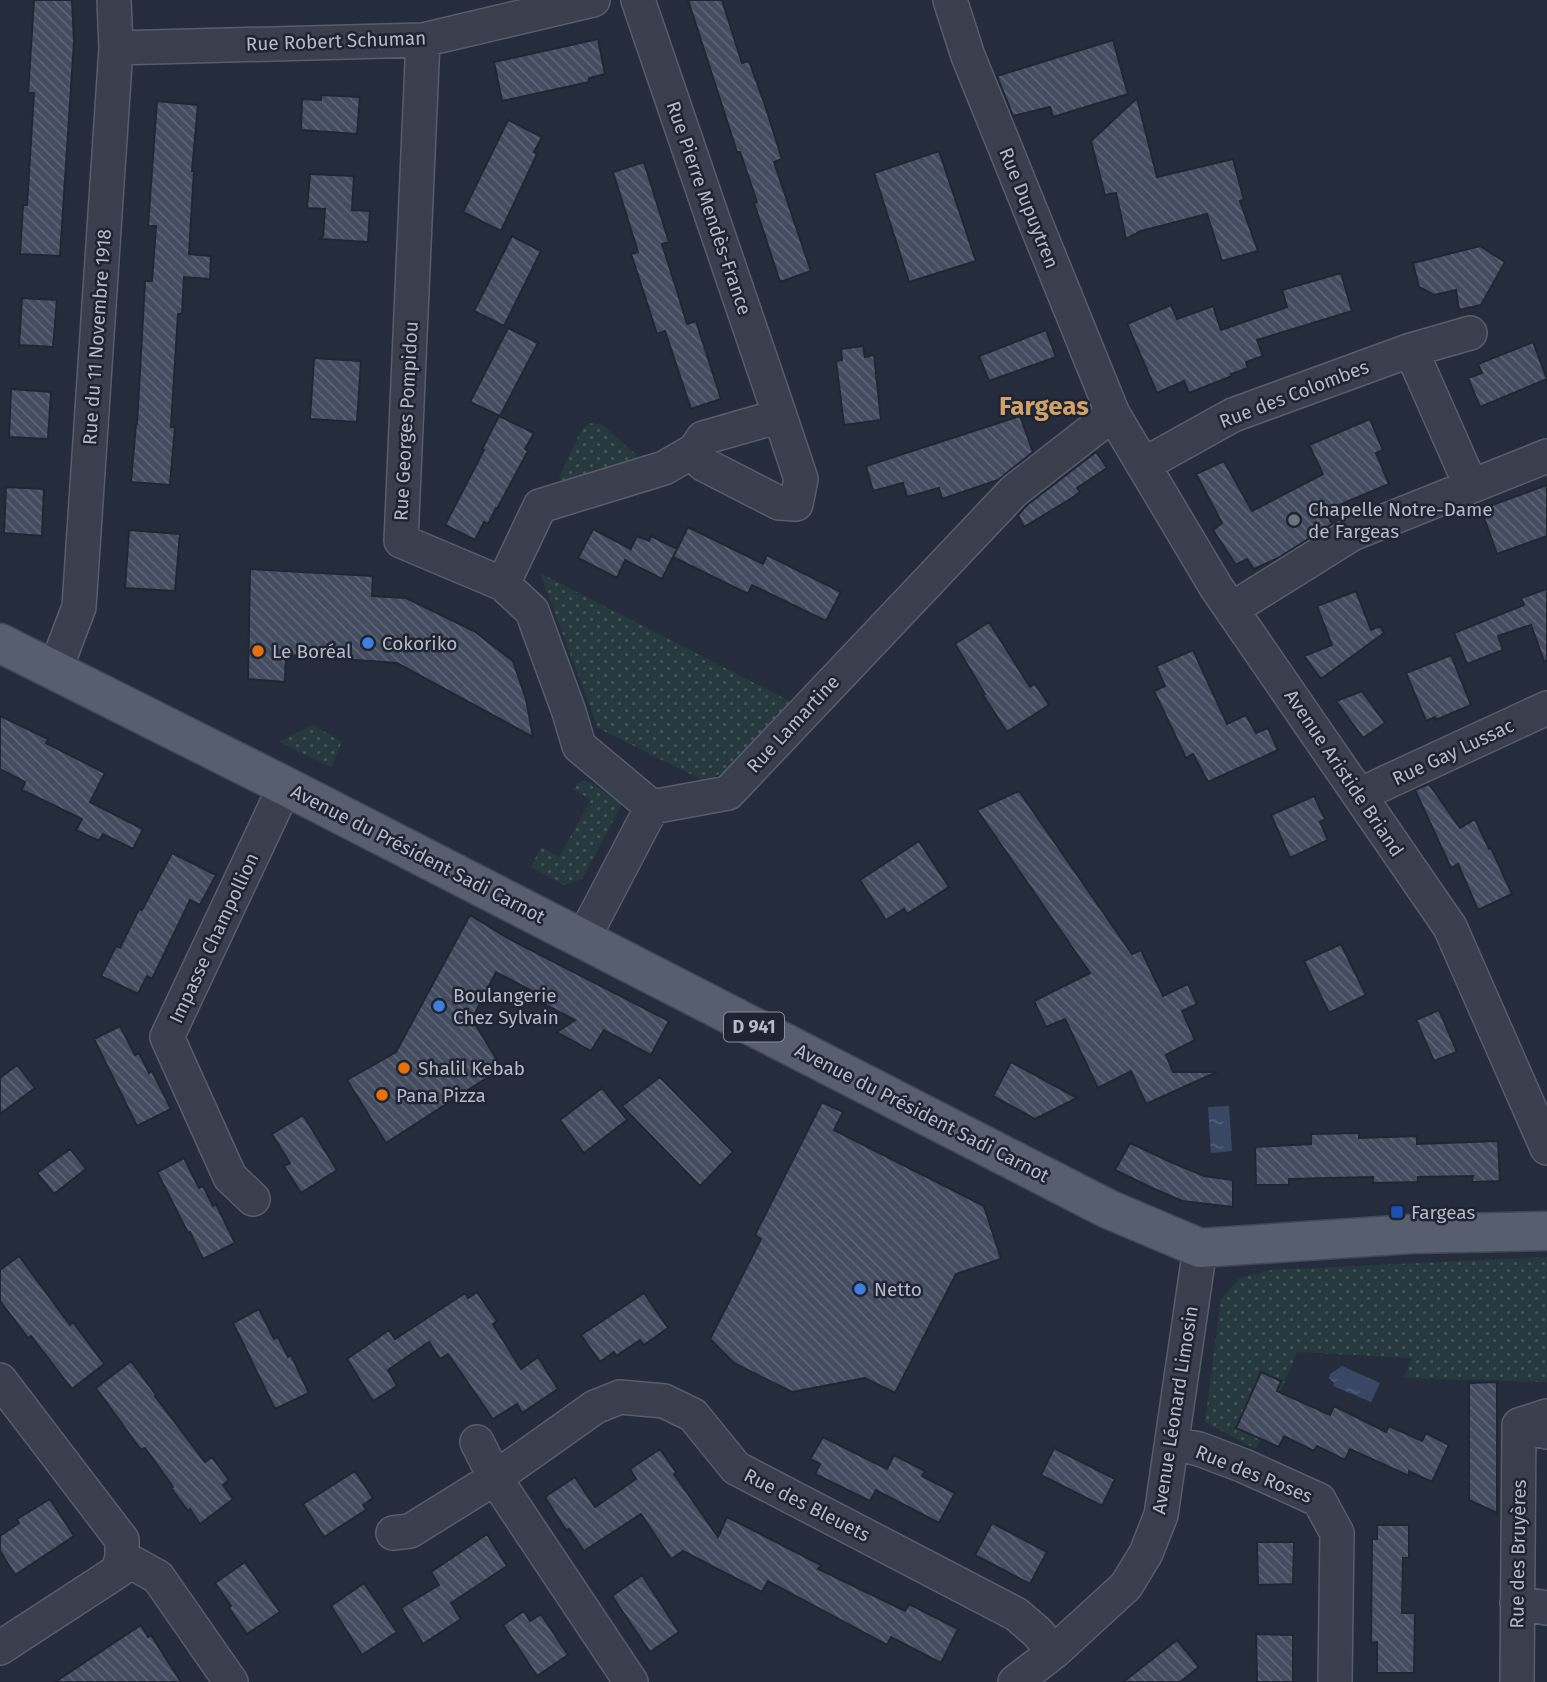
<svg xmlns="http://www.w3.org/2000/svg" width="1547" height="1682" viewBox="0 0 1547 1682" font-family="'Fira Sans',sans-serif">
<defs>
<pattern id="grass-dots" width="8" height="8" patternUnits="userSpaceOnUse" patternTransform="scale(1.75)"><rect width="8" height="8" fill="#27393e"/><path d="M2 2h.1M6 6h.1" fill="none" stroke="#445458" stroke-width="1.8" stroke-linecap="round"/></pattern>
<pattern id="water-ripples" width="26" height="14" patternUnits="userSpaceOnUse" patternTransform="scale(1.75)"><rect width="26" height="14" fill="#394764"/><path d="M2 4q2-2 4 0t4 0M15 11q2-2 4 0t4 0" fill="none" stroke="#535f79"/></pattern>
<pattern id="building-back-hatch" width="6" height="6" patternUnits="userSpaceOnUse" patternTransform="scale(1.75)"><rect width="6" height="6" fill="#444c5f"/><path d="M-1 5l2 2M0 0l6 6M5-1l2 2" fill="none" stroke="#5d6474"/></pattern>
</defs>
<rect width="100%" height="100%" fill="#252d3d"/>
<path fill="url(#grass-dots)" d="M 589,423 L 602,425 L 638,456 L 639,465 L 567,486 L 559,478 L 580,433 Z
M 540,573 L 793,703 L 733,768 L 704,781 L 598,728 Z
M 313,725 L 342,742 L 331,767 L 279,742 Z
M 581,781 L 590,782 L 622,804 L 582,879 L 564,885 L 531,867 L 541,847 L 559,857 L 591,800 L 573,789 Z
M 1547,1257 L 1547,1382 L 1404,1378 L 1412,1358 L 1297,1352 L 1256,1449 L 1205,1422 L 1221,1299 L 1240,1278 L 1271,1270 Z"/>
<path fill="url(#water-ripples)" d="M 1229,1106 L 1232,1151 L 1211,1153 L 1208,1107 Z
M 1342,1366 L 1380,1383 L 1371,1402 L 1333,1386 L 1334,1383 L 1329,1378 L 1330,1374 Z"/>
<path fill="url(#building-back-hatch)" stroke="#202634" stroke-width="2" d="M 34,0 L 72,0 L 74,42 L 60,256 L 20,254 L 23,205 L 27,205 L 34,93 L 28,93 Z
M 688,0 L 722,0 L 742,63 L 749,61 L 765,105 L 782,159 L 774,162 L 811,271 L 780,282 L 754,203 L 757,202 L 740,152 L 737,152 Z
M 598,39 L 605,74 L 589,78 L 589,82 L 502,101 L 494,62 Z
M 1113,40 L 1128,94 L 1053,117 L 1050,107 L 1013,116 L 997,76 Z
M 321,95 L 360,97 L 357,134 L 301,130 L 302,99 L 321,100 Z
M 1137,98 L 1157,177 L 1233,159 L 1244,200 L 1240,201 L 1258,251 L 1222,261 L 1207,214 L 1141,231 L 1126,239 L 1116,193 L 1105,195 L 1091,141 Z
M 157,101 L 198,105 L 192,171 L 194,171 L 189,254 L 211,256 L 210,279 L 184,277 L 182,314 L 178,314 L 171,427 L 175,427 L 170,485 L 131,482 L 136,424 L 137,424 L 145,281 L 152,281 L 156,226 L 148,226 Z
M 508,120 L 542,137 L 534,152 L 537,154 L 501,231 L 463,212 Z
M 939,151 L 976,261 L 909,282 L 874,173 Z
M 644,162 L 669,242 L 662,244 L 678,294 L 687,324 L 696,321 L 721,399 L 691,409 L 665,331 L 657,334 L 647,303 L 631,254 L 638,252 L 613,172 Z
M 310,174 L 354,176 L 352,210 L 370,211 L 368,242 L 320,239 L 323,236 L 325,209 L 307,208 Z
M 512,236 L 541,251 L 504,326 L 474,311 Z
M 1480,246 L 1505,262 L 1481,305 L 1459,310 L 1456,290 L 1434,295 L 1419,287 L 1413,263 Z
M 1341,273 L 1352,311 L 1257,340 L 1263,356 L 1246,362 L 1248,368 L 1231,374 L 1232,376 L 1189,393 L 1184,381 L 1157,393 L 1127,324 L 1171,305 L 1177,319 L 1213,306 L 1221,330 L 1287,307 L 1282,290 Z
M 22,298 L 57,300 L 53,347 L 19,345 Z
M 508,328 L 538,343 L 500,416 L 470,402 Z
M 1046,330 L 1056,357 L 989,381 L 979,356 Z
M 1533,342 L 1547,379 L 1480,407 L 1468,378 L 1482,373 L 1478,364 Z
M 863,346 L 865,357 L 874,355 L 881,420 L 844,425 L 836,361 L 842,360 L 841,349 Z
M 314,358 L 361,361 L 357,422 L 310,419 Z
M 11,389 L 51,392 L 48,439 L 9,437 Z
M 499,416 L 534,433 L 525,449 L 528,451 L 497,509 L 496,508 L 488,524 L 484,522 L 475,540 L 445,525 L 484,450 L 482,449 Z
M 1020,416 L 1033,452 L 998,480 L 942,499 L 939,488 L 907,497 L 903,483 L 873,491 L 866,466 Z
M 1370,419 L 1383,450 L 1376,453 L 1389,484 L 1325,511 L 1332,524 L 1278,558 L 1254,569 L 1247,559 L 1236,565 L 1213,530 L 1222,523 L 1196,474 L 1224,461 L 1252,511 L 1323,474 L 1309,445 Z
M 1096,452 L 1107,468 L 1077,488 L 1080,492 L 1072,498 L 1024,527 L 1018,515 L 1027,505 Z
M 1547,485 L 1547,536 L 1497,554 L 1481,509 Z
M 6,487 L 44,489 L 42,536 L 4,533 Z
M 688,527 L 763,564 L 767,555 L 841,592 L 826,621 L 752,585 L 748,594 L 673,557 Z
M 593,529 L 631,549 L 630,550 L 637,536 L 649,541 L 651,536 L 677,549 L 662,579 L 625,560 L 617,578 L 578,558 Z
M 129,530 L 180,534 L 175,591 L 125,588 Z
M 250,569 L 373,576 L 372,596 L 406,598 L 474,631 L 513,661 L 526,699 L 533,737 L 397,663 L 286,655 L 285,682 L 248,679 Z
M 1547,589 L 1547,661 L 1544,661 L 1531,625 L 1498,636 L 1503,650 L 1467,664 L 1454,633 L 1524,605 L 1521,598 Z
M 1356,591 L 1371,630 L 1380,626 L 1384,633 L 1321,679 L 1304,656 L 1332,645 L 1317,606 Z
M 989,622 L 1030,687 L 1035,684 L 1049,705 L 1007,732 L 983,695 L 985,694 L 955,644 Z
M 1193,650 L 1227,724 L 1246,715 L 1256,733 L 1268,728 L 1278,750 L 1208,782 L 1193,754 L 1186,758 L 1154,691 L 1165,686 L 1156,666 Z
M 1451,655 L 1471,705 L 1436,720 L 1435,717 L 1426,721 L 1406,673 Z
M 1362,691 L 1385,723 L 1363,738 L 1336,701 Z
M 0,716 L 48,739 L 46,743 L 105,773 L 90,802 L 143,829 L 133,849 L 103,834 L 99,841 L 76,830 L 82,819 L 22,790 L 25,782 L 0,769 Z
M 1429,784 L 1460,828 L 1475,819 L 1489,849 L 1491,848 L 1512,894 L 1478,910 L 1458,864 L 1451,868 L 1415,790 Z
M 1019,791 L 1132,954 L 1141,950 L 1163,996 L 1188,984 L 1197,1004 L 1182,1011 L 1195,1040 L 1166,1055 L 1173,1072 L 1217,1072 L 1146,1104 L 1131,1071 L 1098,1088 L 1065,1019 L 1046,1027 L 1034,1001 L 1090,973 L 977,810 Z
M 1314,796 L 1325,819 L 1320,822 L 1328,840 L 1290,858 L 1271,815 Z
M 919,841 L 949,887 L 907,914 L 904,909 L 886,920 L 860,880 Z
M 172,853 L 216,875 L 200,905 L 190,900 L 152,979 L 147,976 L 138,994 L 101,976 L 116,946 L 120,948 L 139,909 L 142,910 Z
M 470,915 L 511,940 L 669,1021 L 651,1055 L 604,1030 L 591,1051 L 557,1032 L 575,1020 L 540,1002 L 543,997 L 496,972 L 472,1019 L 502,1068 L 386,1143 L 347,1080 L 396,1052 Z
M 1341,944 L 1366,995 L 1329,1013 L 1304,961 Z
M 1439,1010 L 1457,1052 L 1434,1061 L 1416,1020 Z
M 120,1026 L 135,1055 L 139,1053 L 149,1073 L 152,1071 L 171,1109 L 137,1126 L 94,1039 Z
M 1011,1062 L 1077,1098 L 1035,1119 L 993,1096 Z
M 17,1065 L 35,1088 L 0,1114 L 0,1078 Z
M 660,1077 L 733,1152 L 700,1186 L 622,1106 Z
M 602,1088 L 627,1120 L 584,1153 L 560,1120 Z
M 822,1102 L 843,1112 L 834,1130 L 984,1206 L 1001,1259 L 956,1274 L 895,1393 L 865,1378 L 792,1392 L 734,1363 L 710,1339 L 761,1239 L 755,1235 Z
M 303,1115 L 337,1170 L 301,1193 L 284,1166 L 290,1163 L 272,1134 Z
M 1359,1133 L 1359,1138 L 1417,1136 L 1417,1144 L 1498,1141 L 1500,1181 L 1472,1182 L 1473,1176 L 1418,1177 L 1418,1182 L 1373,1183 L 1373,1177 L 1289,1179 L 1289,1185 L 1256,1185 L 1255,1147 L 1311,1144 L 1311,1134 Z
M 1130,1143 L 1173,1163 L 1204,1176 L 1233,1180 L 1233,1207 L 1182,1201 L 1150,1187 L 1115,1170 Z
M 70,1149 L 86,1169 L 54,1194 L 37,1173 Z
M 184,1158 L 199,1188 L 203,1186 L 213,1206 L 216,1204 L 235,1243 L 203,1259 L 190,1232 L 188,1233 L 157,1172 Z
M 19,1256 L 70,1325 L 73,1322 L 104,1364 L 72,1389 L 31,1336 L 28,1338 L 0,1301 L 0,1270 Z
M 477,1292 L 497,1321 L 493,1324 L 521,1369 L 538,1357 L 558,1389 L 522,1413 L 517,1404 L 493,1419 L 448,1354 L 440,1359 L 429,1342 L 388,1370 L 397,1386 L 373,1401 L 347,1359 L 389,1330 L 395,1339 L 465,1293 L 468,1298 Z
M 644,1293 L 668,1328 L 644,1345 L 640,1340 L 616,1356 L 614,1352 L 600,1362 L 581,1335 Z
M 259,1309 L 274,1339 L 278,1337 L 288,1357 L 291,1355 L 309,1393 L 275,1409 L 233,1323 Z
M 131,1361 L 156,1395 L 155,1396 L 205,1462 L 212,1457 L 229,1480 L 223,1485 L 233,1499 L 200,1524 L 190,1509 L 188,1511 L 171,1488 L 173,1487 L 145,1448 L 141,1450 L 96,1388 Z
M 1261,1372 L 1281,1381 L 1277,1391 L 1330,1415 L 1334,1406 L 1386,1432 L 1389,1426 L 1422,1441 L 1426,1433 L 1449,1445 L 1432,1482 L 1409,1471 L 1409,1476 L 1350,1449 L 1345,1460 L 1317,1446 L 1314,1451 L 1284,1436 L 1279,1447 L 1236,1428 Z
M 1497,1382 L 1497,1513 L 1469,1500 L 1469,1383 Z
M 823,1437 L 887,1469 L 894,1455 L 925,1471 L 922,1476 L 955,1493 L 939,1523 L 876,1490 L 870,1501 L 815,1474 L 820,1464 L 810,1459 Z
M 1054,1448 L 1115,1479 L 1102,1506 L 1041,1475 Z
M 660,1449 L 676,1472 L 674,1474 L 718,1537 L 727,1517 L 821,1565 L 818,1569 L 905,1611 L 909,1604 L 958,1629 L 941,1663 L 891,1637 L 887,1645 L 768,1581 L 762,1592 L 683,1551 L 671,1559 L 641,1514 L 584,1551 L 569,1529 L 566,1530 L 545,1497 L 575,1477 L 595,1507 L 636,1479 L 630,1469 Z
M 355,1471 L 373,1498 L 363,1505 L 366,1510 L 324,1537 L 303,1504 Z
M 50,1499 L 74,1536 L 15,1575 L 0,1551 L 0,1536 L 19,1523 L 17,1519 Z
M 992,1523 L 1047,1552 L 1030,1584 L 975,1555 Z
M 1377,1525 L 1409,1525 L 1409,1558 L 1403,1558 L 1402,1613 L 1415,1613 L 1414,1673 L 1377,1673 L 1377,1642 L 1371,1643 L 1372,1539 L 1377,1539 Z
M 487,1534 L 507,1566 L 451,1603 L 461,1619 L 423,1644 L 401,1608 L 439,1585 L 431,1572 Z
M 1257,1542 L 1294,1542 L 1293,1584 L 1258,1585 Z
M 245,1562 L 280,1612 L 247,1634 L 229,1608 L 231,1606 L 215,1583 Z
M 642,1575 L 679,1632 L 650,1652 L 612,1596 Z
M 364,1583 L 397,1632 L 362,1655 L 331,1606 Z
M 524,1611 L 530,1621 L 541,1614 L 568,1655 L 537,1676 L 503,1625 Z
M 141,1625 L 148,1637 L 151,1635 L 181,1682 L 55,1682 Z
M 1256,1634 L 1293,1635 L 1293,1682 L 1257,1682 Z
M 1177,1640 L 1199,1667 L 1180,1682 L 1123,1682 Z"/>
<g fill="none" stroke-linecap="round" stroke-linejoin="round">
<g stroke="#575d6b" stroke-width="36">
<path id="minor" d="M 638,0 L 780,416 L 801,479 L 796,504 L 779,503 L 703,464 L 695,450 L 703,438 L 780,416
M 950,0 L 968,56 L 1113,414 L 1216,587 L 1450,927 L 1547,1148
M 423,40 L 401,541 L 503,584 L 532,611 L 569,712 L 579,746 L 652,807
M 116,48 L 423,40 L 593,0
M 1411,350 L 1471,486
M 1143,465 L 1233,415 L 1411,350 L 1470,333
M 503,584 L 540,506 L 664,468 L 695,450
M 1232,609 L 1352,534 L 1547,456
M 55,670 L 79,607 L 116,48 L 114,0
M 1359,795 L 1547,708
M 583,939 L 652,807 L 728,793 L 1014,491 L 1113,414
M 253,1199 L 230,1177 L 167,1037 L 285,786
M 0,1380 L 122,1540 L 122,1557 L 118,1571 L 0,1648
M 1547,1416 L 1519,1425 L 1547,1432
M 1172,1443 L 1199,1449 L 1244,1466 L 1319,1500 L 1337,1533 L 1335,1682
M 393,1533 L 410,1531 L 495,1478 L 477,1442
M 122,1557 L 158,1577 L 231,1682
M 1517,1603 L 1547,1608
M 631,1682 L 495,1478 L 595,1407 L 620,1397 L 664,1401 L 693,1415 L 736,1468 L 1016,1614 L 1037,1632 L 1054,1652
M 1015,1682 L 1054,1652 L 1126,1586 L 1146,1553 L 1161,1515 L 1200,1248
M 1517,1682 L 1519,1425"/>
</g>
<g stroke="#424856" stroke-width="41">
<path id="primary" d="M 0,643 L 285,786 L 1108,1209 L 1200,1248 L 1411,1234 L 1547,1231"/>
</g>
<use href="#minor" stroke="#393f4d" stroke-width="33"/>
<use href="#primary" stroke="#575e6d" stroke-width="38"/>
</g>
<circle fill="#6b7280" stroke="#1e2432" stroke-width="2.5" cx="1294" cy="520" r="7"/>
<g fill="#3f7fe0" stroke="#1e2432" stroke-width="2.5">
<circle cx="368" cy="643" r="7"/>
<circle cx="439" cy="1006" r="7"/>
<circle cx="860" cy="1289" r="7"/>
</g>
<g fill="#e8710a" stroke="#1e2432" stroke-width="2.5">
<circle cx="258" cy="651" r="7"/>
<circle cx="404" cy="1068" r="7"/>
<circle cx="382" cy="1095" r="7"/>
</g>
<rect fill="#1a4fb4" stroke="#1e2432" stroke-width="2.5" x="1390" y="1205" width="14" height="14" rx="3.5"/>
<g text-anchor="middle" dominant-baseline="central" stroke-width="5" stroke-linejoin="round" paint-order="stroke">
<rect fill="#1e2432" stroke="#888d9b" stroke-width="2" x="724" y="1012.5" width="60" height="29" rx="5"/>
<g font-size="18" font-weight="bold" fill="#b5bac8">
<text x="754" y="1027">D 941</text>
</g>
<g font-size="19" fill="#b5bac8" stroke="#1e2432">
<text transform="translate(336 41) rotate(-2)">Rue Robert Schuman</text>
<text transform="translate(709 208) rotate(71)">Rue Pierre Mendès-France</text>
<text transform="translate(1029 208) rotate(68)">Rue Dupuytren</text>
<text transform="translate(97 337) rotate(-86)">Rue du 11 Novembre 1918</text>
<text transform="translate(1294 394) rotate(-21)">Rue des Colombes</text>
<text transform="translate(406 421) rotate(-87)">Rue Georges Pompidou</text>
<text transform="translate(793 724) rotate(-47)">Rue Lamartine</text>
<text transform="translate(1453 752) rotate(-25)">Rue Gay Lussac</text>
<text transform="translate(1344 773) rotate(56)">Avenue Aristide Briand</text>
<text transform="translate(418 854) rotate(27)">Avenue du Président Sadi Carnot</text>
<text transform="translate(214 938) rotate(-65)">Impasse Champollion</text>
<text transform="translate(922 1113) rotate(27)">Avenue du Président Sadi Carnot</text>
<text transform="translate(1175 1410) rotate(-81)">Avenue Léonard Limosin</text>
<text transform="translate(1254 1474) rotate(22)">Rue des Roses</text>
<text transform="translate(807 1505) rotate(27)">Rue des Bleuets</text>
<text transform="translate(1518 1554) rotate(-89)">Rue des Bruyères</text>
</g>
<g font-size="19" fill="#b5bac8" stroke="#1e2432" text-anchor="start">
<text x="1308" y="509">Chapelle Notre-Dame<tspan x="1308" dy="22">de Fargeas</tspan></text>
<text x="382" y="643">Cokoriko</text>
<text x="272" y="651">Le Boréal</text>
<text x="453" y="995">Boulangerie<tspan x="453" dy="22">Chez Sylvain</tspan></text>
<text x="418" y="1068">Shalil Kebab</text>
<text x="396" y="1095">Pana Pizza</text>
<text x="1411" y="1212">Fargeas</text>
<text x="874" y="1289">Netto</text>
</g>
<g font-size="26" font-weight="bold" fill="#d1a167" stroke="#1e2432">
<text x="1044" y="406">Fargeas</text>
</g>
</g>
</svg>
